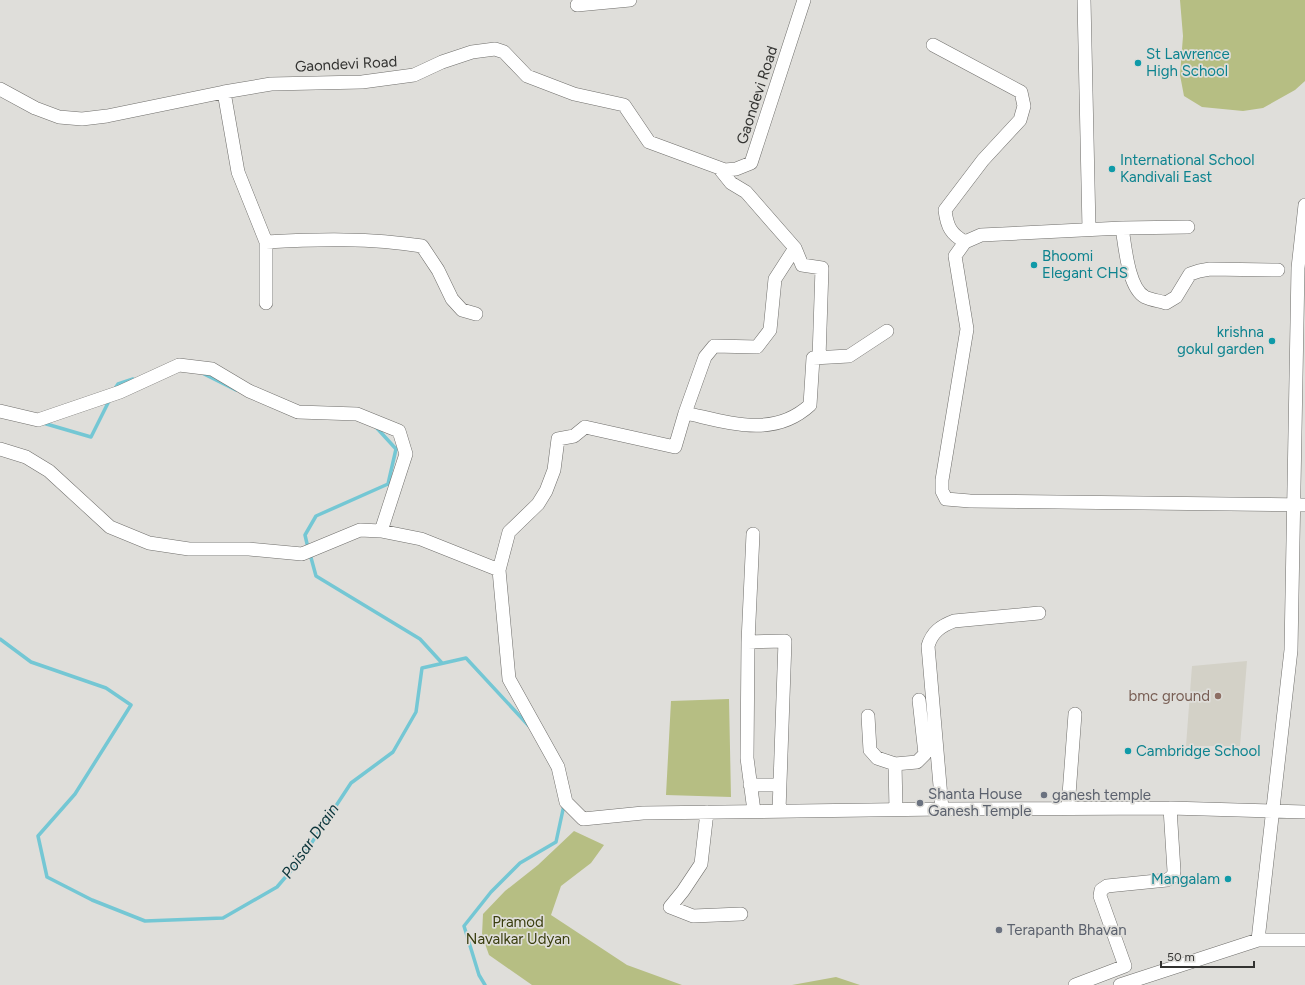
<svg xmlns="http://www.w3.org/2000/svg" width="1305" height="985" viewBox="0 0 1305 985" font-family="Figtree,sans-serif">
<rect width="100%" height="100%" fill="#dfdeda"/>
<path fill="#d3d1c7" d="M 1247,661 L 1240,746 L 1186,746 L 1192,666 Z"/>
<path fill="#b6be83" d="M 1180,0 L 1305,0 L 1305,81 L 1295,90 L 1263,108 L 1243,111 L 1202,107 L 1184,96 L 1180,75 L 1183,36 Z
M 729,699 L 731,797 L 666,795 L 671,701 Z
M 574,831 L 604,845 L 591,863 L 561,886 L 551,915 L 627,965 L 682,985 L 532,985 L 489,955 L 482,935 L 483,914 L 505,891 L 538,865 Z
M 836,977 L 860,985 L 792,985 Z"/>
<g fill="none" stroke-linecap="round" stroke-linejoin="round">
<path stroke="#74c7d4" stroke-width="3.5" d="M 200,372 L 236,390
M 114,390 L 118,384 L 133,379
M 43,423 L 91,437 L 110,399
M 308,548 L 305,535 L 316,516 L 388,484 L 396,449 L 375,426
M 310,554 L 316,576 L 420,639 L 442,663
M 0,639 L 31,662 L 106,688 L 131,705 L 75,794 L 38,836 L 47,877 L 92,900 L 145,921 L 223,918 L 277,887 L 301,859 L 351,783 L 393,752 L 416,712 L 422,668 L 466,658 L 529,726
M 485,985 L 479,975 L 464,926 L 491,892 L 520,863 L 556,842 L 564,805"/>
<g stroke="#6f6e6b" stroke-width="14">
<path id="minor" d="M 1084,0 L 1089,229
M 577,5 L 630,0
M 933,45 L 1021,92 L 1024,106 L 1020,120 L 983,160 L 945,210 C 947,227 951,234 965,242
M 0,89 L 35,108 L 59,117 L 82,119 L 107,116 L 224,92 L 271,84 L 362,82 L 414,75 L 442,62 L 472,52 L 495,49 L 504,52 L 527,76 L 574,94 L 624,105 L 649,142 L 725,170 L 736,169 L 751,163 L 804,0
M 224,92 L 238,172 L 266,242 L 266,303
M 719,168 L 731,183 L 746,192 L 795,248 L 802,265 L 822,268 L 819,358
M 1122,228 L 1188,227
M 266,242 C 319,239 370,238 422,246 L 438,270 L 452,299 L 462,310 L 476,314
M 1278,270 L 1210,269 L 1199,271 L 1190,274 L 1176,297 L 1166,303 C 1160,301 1151,300 1145,297 C 1128,288 1125,245 1122,228 L 981,235 L 965,242 L 955,256 L 967,329 L 942,480 L 942,491 L 946,499 L 970,501 L 1305,505
M 887,331 L 849,356 L 813,358 L 810,405 C 773,439 728,422 685,413 L 675,447 L 585,427 L 574,436 L 558,439 L 554,470 L 546,491 L 538,504 L 509,532 L 499,570 L 509,679 L 558,767 L 566,802 L 583,819 L 643,813 L 942,809 L 1170,808 L 1305,812
M 0,411 L 38,420 L 120,392 L 179,365 L 212,369 L 249,391 L 298,412 L 357,414 L 399,431 L 406,454 L 381,531
M 685,413 L 705,357 L 714,346 L 757,347 L 770,330 L 775,279 L 795,248
M 0,449 L 26,457 L 49,471 L 110,527 L 149,543 L 189,549 L 249,549 L 302,554 L 360,530 L 381,531 L 421,539 L 499,570
M 753,534 L 748,642 L 747,758 L 754,811
M 748,642 L 785,641 L 779,811
M 868,716 L 870,750 L 877,758 L 895,764 L 896,809
M 895,764 L 917,762 L 925,754 L 919,700
M 750,785 L 780,785
M 1068,808 L 1075,714
M 942,809 L 928,646 C 932,632 941,626 954,621 L 1039,613
M 707,812 L 701,864 L 683,891 L 670,907 L 693,916 L 741,914
M 1258,940 L 1291,650 L 1298,268 L 1305,205
M 1075,985 L 1125,966 L 1100,896 L 1101,890 L 1107,886 L 1167,880 L 1173,876 L 1174,871 L 1170,808
M 1120,985 L 1258,940 L 1305,940"/>
</g>
<use href="#minor" stroke="#fff" stroke-width="13"/>
</g>
<g fill="#0f9aa8" stroke="#dfdeda" stroke-width="1.5">
<circle cx="1138" cy="63" r="4"/>
<circle cx="1112" cy="169" r="4"/>
<circle cx="1034" cy="265" r="4"/>
<circle cx="1272" cy="341" r="4"/>
<circle cx="1128" cy="751" r="4"/>
<circle cx="1228" cy="879" r="4"/>
</g>
<circle fill="#8d6e63" stroke="#dfdeda" stroke-width="1.5" cx="1218" cy="696" r="4"/>
<g fill="#6b7280" stroke="#dfdeda" stroke-width="1.5">
<circle cx="1044" cy="795" r="4"/>
<circle cx="920" cy="803" r="4"/>
<circle cx="999" cy="930" r="4"/>
</g>
<g text-anchor="middle" dominant-baseline="central" stroke-width="3.5" stroke-linejoin="round" paint-order="stroke">
<g font-size="15" fill="#0d838f" stroke="#dfdeda" text-anchor="start">
<text x="1146" y="54">St Lawrence<tspan x="1146" dy="17">High School</tspan></text>
<text x="1120" y="160">International School<tspan x="1120" dy="17">Kandivali East</tspan></text>
<text x="1042" y="256">Bhoomi<tspan x="1042" dy="17">Elegant CHS</tspan></text>
<text x="1264" y="332" text-anchor="end">krishna<tspan x="1264" dy="17">gokul garden</tspan></text>
<text x="1136" y="751">Cambridge School</text>
<text x="1220" y="879" text-anchor="end">Mangalam</text>
</g>
<g font-size="15" fill="#333331" stroke="#dfdeda">
<text transform="translate(346 64) rotate(-3)">Gaondevi Road</text>
<text transform="translate(757 95) rotate(-72)">Gaondevi Road</text>
</g>
<g font-size="15" fill="#785e54" stroke="#dfdeda" text-anchor="end">
<text x="1210" y="696">bmc ground</text>
</g>
<g font-size="15" fill="#5b616d" stroke="#dfdeda" text-anchor="start">
<text x="928" y="794">Shanta House<tspan x="928" dy="17">Ganesh Temple</tspan></text>
<text x="1052" y="795">ganesh temple</text>
<text x="1007" y="930">Terapanth Bhavan</text>
</g>
<g font-size="15" fill="#393d0e" stroke="#dfdeda">
<text x="518" y="922">Pramod<tspan x="518" dy="17">Navalkar Udyan</tspan></text>
</g>
<g font-size="16" font-style="italic" fill="#0c353b" stroke="#dfdeda">
<text transform="translate(310 841) rotate(-55)">Poisar Drain</text>
</g>
</g>
<path d="M1161 961v6h93v-6" fill="none" stroke="#333331" stroke-width="2"/>
<text x="1167" y="961" font-size="12" fill="#333331" stroke="#dfdeda" stroke-width="3" paint-order="stroke">50 m</text>
</svg>
